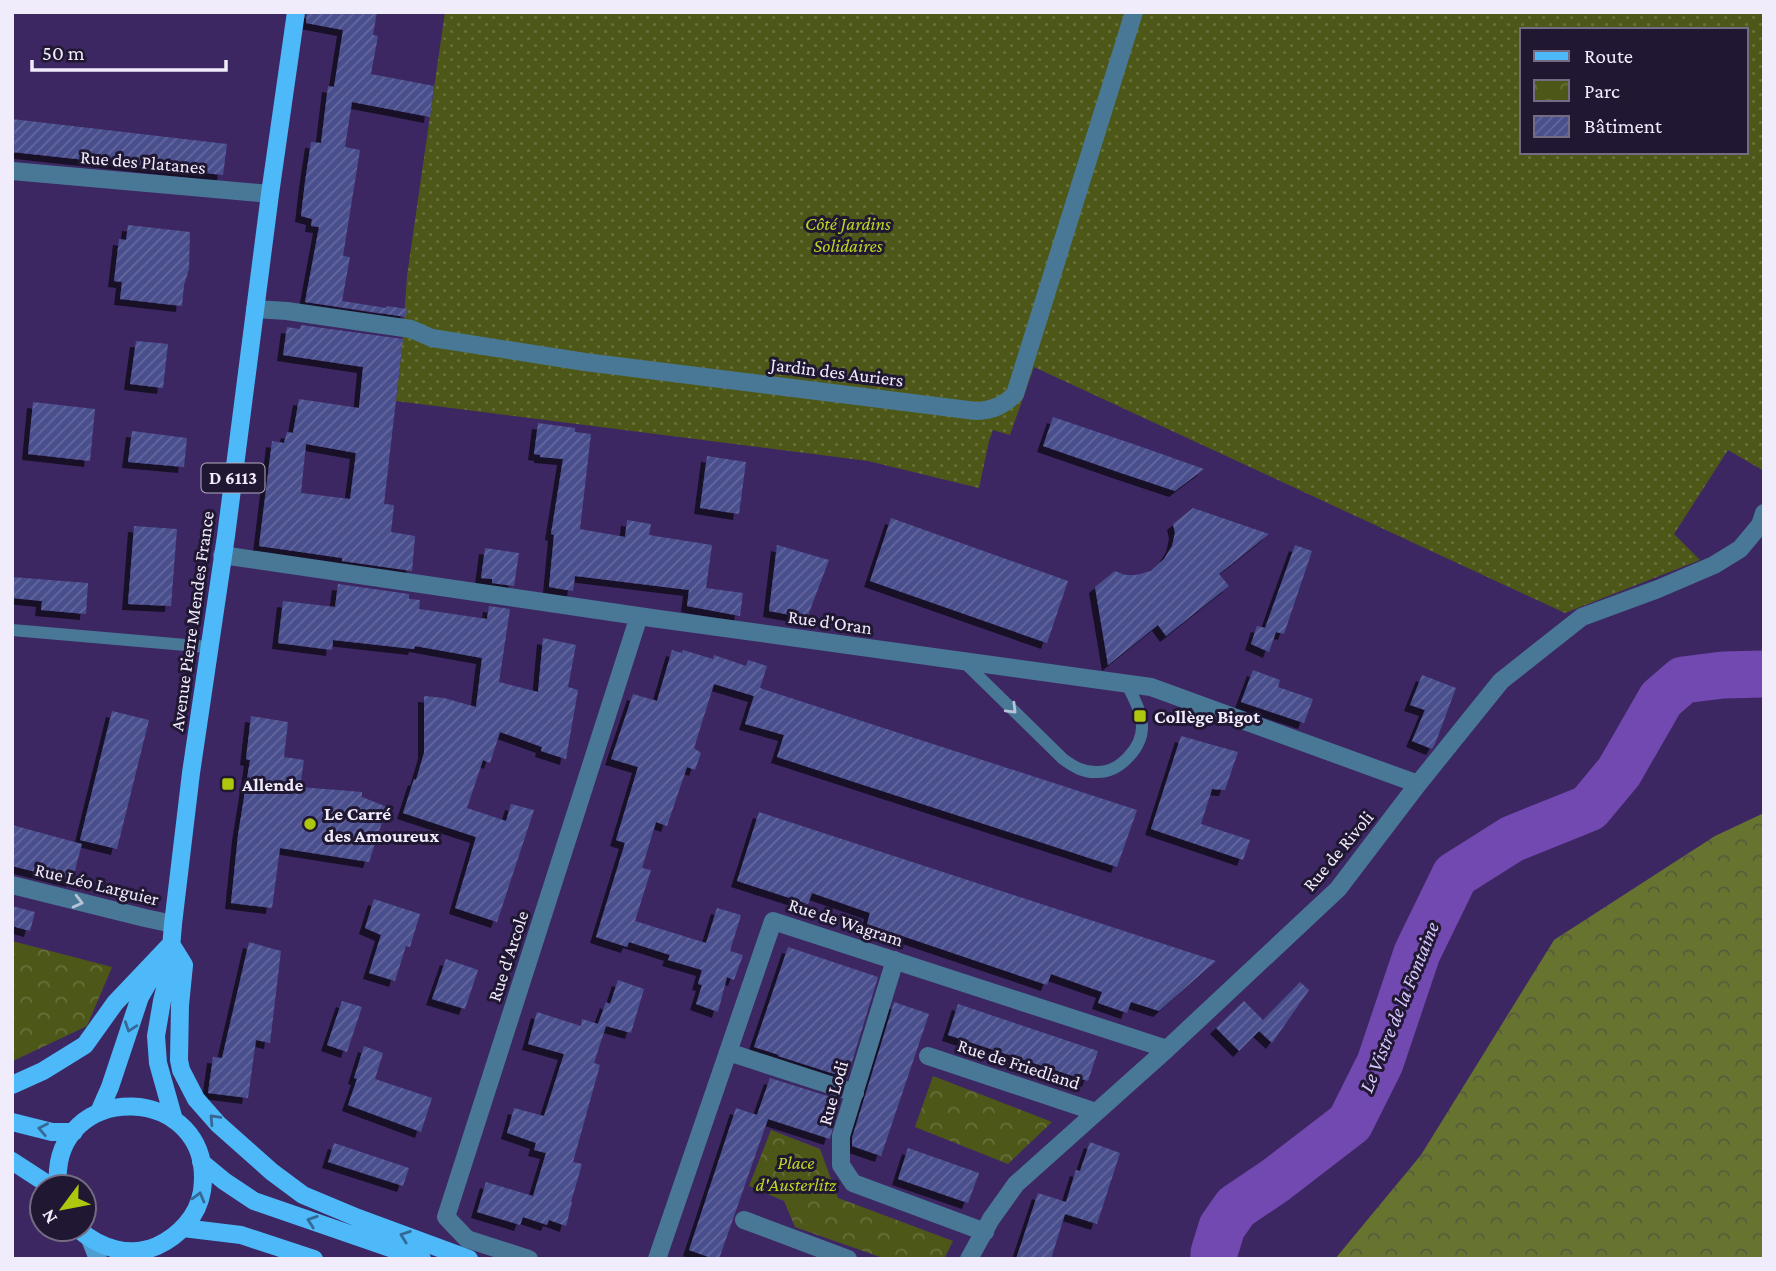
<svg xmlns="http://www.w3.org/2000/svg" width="1776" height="1271" viewBox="0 0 1776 1271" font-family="'Crimson Pro',serif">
<defs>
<pattern id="grass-dots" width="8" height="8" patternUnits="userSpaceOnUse" patternTransform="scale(1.75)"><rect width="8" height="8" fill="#4d5818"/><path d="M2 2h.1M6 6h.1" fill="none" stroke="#67703a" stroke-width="1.8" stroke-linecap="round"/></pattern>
<pattern id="forest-crowns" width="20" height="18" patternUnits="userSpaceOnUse" patternTransform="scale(1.75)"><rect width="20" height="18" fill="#67742f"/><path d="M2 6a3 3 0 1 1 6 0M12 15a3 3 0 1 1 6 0" fill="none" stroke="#565b3e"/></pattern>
<pattern id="park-crowns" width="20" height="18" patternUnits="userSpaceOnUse" patternTransform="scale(1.75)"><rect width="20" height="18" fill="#4d5818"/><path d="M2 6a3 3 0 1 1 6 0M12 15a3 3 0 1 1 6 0" fill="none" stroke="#67703a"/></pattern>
<pattern id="building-hatch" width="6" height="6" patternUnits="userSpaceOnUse" patternTransform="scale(1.75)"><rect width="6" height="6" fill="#4a4f8d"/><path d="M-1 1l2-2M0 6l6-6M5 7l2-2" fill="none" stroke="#65689e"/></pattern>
<filter id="shadow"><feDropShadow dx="-6" dy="6" stdDeviation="0" flood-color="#0009"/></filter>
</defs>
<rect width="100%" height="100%" fill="#3d2762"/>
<path fill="url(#grass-dots)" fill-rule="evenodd" d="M 445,12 L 1762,12 L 1764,14 L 1764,471 L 1728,450 L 1674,534 L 1700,560 L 1565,613 L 1034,367 L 1010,435 L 993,430 L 989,441 L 979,488 L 868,461 L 396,401 L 402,346 L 407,276 ZM 1522,30 L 1746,30 L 1746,152 L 1522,152 Z"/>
<path fill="url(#forest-crowns)" d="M 1764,813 L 1764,1259 L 1335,1259 L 1421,1155 L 1554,940 L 1715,836 Z"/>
<path fill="url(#park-crowns)" d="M 12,941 L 112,967 L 87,1026 L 13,1061 Z
M 933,1076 L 1052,1122 L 1008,1164 L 915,1127 Z
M 771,1130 L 820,1149 L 838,1198 L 953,1241 L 944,1259 L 886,1259 L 795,1227 L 784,1201 L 749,1186 Z"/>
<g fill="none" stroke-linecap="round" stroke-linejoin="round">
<path stroke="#7149b0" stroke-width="47" d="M 1214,1259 L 1214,1253 L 1222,1227 L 1236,1207 L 1276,1180 L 1350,1123 L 1380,1063 L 1417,953 L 1455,875 L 1512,839 L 1589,808 L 1619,772 L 1661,699 L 1683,680 L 1723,675 L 1764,674"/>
</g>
<path fill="url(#building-hatch)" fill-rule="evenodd" filter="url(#shadow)" d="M 307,12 L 377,12 L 373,35 L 378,36 L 371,74 L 434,86 L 430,117 L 352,102 L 345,147 L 360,150 L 343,256 L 350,257 L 342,301 L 386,308 L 387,306 L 407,309 L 406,317 L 305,302 L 319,227 L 311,226 L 312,219 L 301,216 L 305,182 L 311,142 L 321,143 L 328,86 L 334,87 L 343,30 L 306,23 Z
M 12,119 L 227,144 L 223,175 L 12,152 Z
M 128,225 L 190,232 L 189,269 L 184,285 L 182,306 L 120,299 L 122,282 L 114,281 L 119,239 L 126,240 Z
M 301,325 L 403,339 L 384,504 L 394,505 L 391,532 L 415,536 L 412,571 L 342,561 L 342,558 L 259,546 L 272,441 L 284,443 L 287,432 L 293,433 L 299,399 L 359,408 L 363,367 L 283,355 L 287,327 L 300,329 ZM 306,444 L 356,453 L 350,499 L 301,493 Z
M 136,341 L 168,344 L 163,388 L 130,384 Z
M 33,402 L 95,409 L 90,461 L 28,454 Z
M 1053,417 L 1139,446 L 1204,469 L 1175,491 L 1121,473 L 1043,446 Z
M 538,423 L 575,428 L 575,432 L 591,434 L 580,529 L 625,537 L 627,520 L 651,524 L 649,535 L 712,545 L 706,588 L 743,593 L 740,616 L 687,606 L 689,590 L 575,576 L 573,591 L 549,587 L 554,535 L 551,534 L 563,459 L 540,457 L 540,455 L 534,454 Z
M 132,431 L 187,438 L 184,467 L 128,462 Z
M 707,456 L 746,462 L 739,514 L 700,508 Z
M 1193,508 L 1269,534 L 1219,574 L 1229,586 L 1166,636 L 1158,625 L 1108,665 L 1095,587 L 1115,571 L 1125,575 L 1136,575 L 1151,571 L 1164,559 L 1172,546 L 1175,533 L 1173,524 Z
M 891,518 L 1068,581 L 1047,643 L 870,581 Z
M 134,526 L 177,529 L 171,606 L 128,604 Z
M 777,545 L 829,560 L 807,618 L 769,611 Z
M 1295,545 L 1312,551 L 1284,634 L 1276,632 L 1269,652 L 1251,644 L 1257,626 L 1265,628 Z
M 485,548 L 519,553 L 514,586 L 492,583 L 492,579 L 481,578 Z
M 12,577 L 88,583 L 86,614 L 41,610 L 42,601 L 12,598 Z
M 338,584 L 409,594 L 409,599 L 420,600 L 419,609 L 487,619 L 489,606 L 510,609 L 499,682 L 538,692 L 543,638 L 576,645 L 568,687 L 578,690 L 566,759 L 541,751 L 542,747 L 500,732 L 490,763 L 483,760 L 467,808 L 506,821 L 511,804 L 534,810 L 497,922 L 455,908 L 476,837 L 403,813 L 414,779 L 416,780 L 424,753 L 424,696 L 444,698 L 476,707 L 482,658 L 415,646 L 414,649 L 333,640 L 332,650 L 278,643 L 283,601 L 335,607 Z
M 672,650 L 682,653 L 683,650 L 713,659 L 714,655 L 746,666 L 748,660 L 767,666 L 760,688 L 1137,810 L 1117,867 L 777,757 L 784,735 L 745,724 L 754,696 L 714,684 L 694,748 L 701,753 L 695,770 L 687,767 L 667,826 L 656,822 L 642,868 L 651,870 L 635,921 L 706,943 L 717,908 L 741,915 L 730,951 L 743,955 L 734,980 L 727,977 L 718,1012 L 696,1004 L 702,985 L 698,984 L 702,970 L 668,960 L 670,955 L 629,942 L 627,947 L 596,937 L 625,843 L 616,840 L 638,767 L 611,759 L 633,694 L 657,701 Z
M 1253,670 L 1280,680 L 1278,687 L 1313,699 L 1304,723 L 1241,702 Z
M 1422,675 L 1456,688 L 1435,744 L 1432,749 L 1412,741 L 1425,710 L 1410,705 Z
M 112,711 L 149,720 L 117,849 L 80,840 Z
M 251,716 L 288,722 L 284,757 L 304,760 L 300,787 L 362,792 L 362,797 L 387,807 L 369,862 L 280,848 L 272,908 L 231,903 L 238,835 L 250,760 L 246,759 Z
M 1181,736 L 1238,752 L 1225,790 L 1212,789 L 1201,824 L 1250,840 L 1243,860 L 1151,829 Z
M 759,812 L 1216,961 L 1159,1011 L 1131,1002 L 1127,1013 L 1098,1003 L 1102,992 L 1051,974 L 1047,985 L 867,924 L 870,913 L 812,893 L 808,904 L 737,881 Z
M 12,825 L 82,844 L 72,881 L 12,866 Z
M 374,899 L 420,914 L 410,947 L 406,946 L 395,981 L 369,973 L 381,935 L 365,928 Z
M 12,906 L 35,912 L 30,931 L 12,926 Z
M 249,942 L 281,951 L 270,1043 L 256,1040 L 248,1098 L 208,1093 L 213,1057 L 222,1058 Z
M 788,947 L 878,977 L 847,1078 L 778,1056 L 779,1055 L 754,1047 Z
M 446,959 L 478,970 L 465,1009 L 432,999 Z
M 618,980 L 644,989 L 631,1033 L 606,1026 L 594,1063 L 600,1065 L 573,1162 L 582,1164 L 571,1202 L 572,1202 L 566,1226 L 549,1220 L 547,1225 L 523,1217 L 520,1225 L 477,1212 L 486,1182 L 533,1196 L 546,1153 L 534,1150 L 536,1143 L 507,1133 L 514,1108 L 544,1116 L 564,1054 L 528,1044 L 537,1012 L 581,1026 L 582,1019 L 598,1024 L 606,1002 L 610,1004 Z
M 1300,982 L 1309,990 L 1272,1043 L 1259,1031 L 1239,1051 L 1216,1028 L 1244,1001 L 1263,1020 Z
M 342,1001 L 362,1007 L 347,1052 L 327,1045 Z
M 894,1002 L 929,1014 L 881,1156 L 852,1146 L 852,1138 Z
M 958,1004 L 1098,1051 L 1088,1081 L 948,1035 Z
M 364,1046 L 383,1053 L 375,1079 L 432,1098 L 421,1132 L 348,1105 L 357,1079 L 354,1078 Z
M 770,1078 L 840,1100 L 830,1139 L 768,1119 L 719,1259 L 714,1259 L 689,1250 L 736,1108 L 757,1115 Z
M 1090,1142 L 1120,1153 L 1097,1224 L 1065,1214 L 1051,1259 L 1016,1259 L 1038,1193 L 1066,1202 L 1076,1170 L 1080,1171 Z
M 334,1143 L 409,1168 L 403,1186 L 328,1162 Z
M 908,1148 L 979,1173 L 968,1203 L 898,1179 Z"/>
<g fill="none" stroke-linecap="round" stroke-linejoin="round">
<path stroke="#497897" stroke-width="12" d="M 12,630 L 209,647
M 964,662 L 1063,759 C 1074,767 1084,773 1098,772 C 1120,772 1143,747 1142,725 C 1141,710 1133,697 1127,684"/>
<path stroke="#497897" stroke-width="18" d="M 12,171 L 270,194
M 255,309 L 287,311 L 411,329 L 432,338 L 585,362 L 976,411 C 993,410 1003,406 1015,394 L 1134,12
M 222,555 L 652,618 L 1151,687 L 1418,784
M 12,885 L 145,918 L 173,924
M 895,960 L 841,1136 L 841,1165 L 853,1183 L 985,1232
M 728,1052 L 855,1093
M 928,1056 L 1096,1112
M 744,1220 L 848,1259
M 529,1259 L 467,1239 L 446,1217 L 639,616
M 657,1259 L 773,921 L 1167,1049
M 969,1259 L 991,1219 L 1016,1184 L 1167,1049 L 1338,889 L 1418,784 L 1501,681 L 1582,617 L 1658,589 L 1714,565 L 1740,549 L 1760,525 L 1764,513"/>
<path stroke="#4d9dce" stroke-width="18" d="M 90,1239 L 98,1259"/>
<path stroke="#4db9f9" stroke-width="18" d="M 171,944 L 184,965 L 180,1005 L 179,1060 L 181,1070 L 196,1099 L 218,1124 L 272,1172 L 303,1195 L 358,1218 L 469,1259
M 12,1085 L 43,1071 L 85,1045 L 115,1003 L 171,944
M 99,1112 L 110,1087 L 140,997 L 155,971
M 174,1120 L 158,1063 L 156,1036 L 162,1001 L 169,973 L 173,924 L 191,773 L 226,536 L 270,194 L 296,12
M 12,1122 L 52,1132 L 74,1132
M 12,1161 L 52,1187
M 201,1162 L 224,1181 L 254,1201 L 422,1259
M 58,1187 C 49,1076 217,1082 202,1191 C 198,1216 179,1236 157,1246 C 129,1258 100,1248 78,1229
M 183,1228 L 241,1235 L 314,1259"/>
</g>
<defs><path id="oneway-chevron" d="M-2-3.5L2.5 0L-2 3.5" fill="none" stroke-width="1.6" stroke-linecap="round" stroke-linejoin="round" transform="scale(1.75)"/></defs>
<g stroke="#b6c3d8">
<use href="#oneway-chevron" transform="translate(1012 709) rotate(45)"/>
<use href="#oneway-chevron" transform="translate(78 902) rotate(14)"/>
</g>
<g stroke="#366896">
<use href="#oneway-chevron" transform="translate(130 1027) rotate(109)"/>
<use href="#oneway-chevron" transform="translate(214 1119) rotate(-133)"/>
<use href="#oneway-chevron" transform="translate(43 1129) rotate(-169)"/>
<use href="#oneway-chevron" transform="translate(199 1197) rotate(-75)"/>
<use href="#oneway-chevron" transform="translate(312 1221) rotate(-161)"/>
<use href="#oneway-chevron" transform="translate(405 1236) rotate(-160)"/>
</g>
<g fill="#adc60e" stroke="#201732" stroke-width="2.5">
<rect x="1133" y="709" width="14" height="14" rx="3.5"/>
<rect x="221" y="777" width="14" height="14" rx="3.5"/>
<circle cx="310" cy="824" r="7"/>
</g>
<g text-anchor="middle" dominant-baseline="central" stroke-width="6" stroke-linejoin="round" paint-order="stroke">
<rect fill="#201732" stroke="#b2acbf" stroke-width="2" x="201.5" y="463.5" width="63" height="29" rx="5"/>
<g font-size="18" font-weight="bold" fill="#f1ecfb">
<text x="233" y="478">D 6113</text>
</g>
<g font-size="19" fill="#f1ecfb" stroke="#201732">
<text transform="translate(143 162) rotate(5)">Rue des Platanes</text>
<text transform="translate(837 372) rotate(7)">Jardin des Auriers</text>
<text transform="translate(192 621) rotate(-82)">Avenue Pierre Mendes France</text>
<text transform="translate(830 622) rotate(8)">Rue d'Oran</text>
<text transform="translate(1338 851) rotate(-50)">Rue de Rivoli</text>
<text transform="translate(97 884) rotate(14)">Rue Léo Larguier</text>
<text transform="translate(846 922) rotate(18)">Rue de Wagram</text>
<text transform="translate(508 956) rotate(-72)">Rue d'Arcole</text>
<text transform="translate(1019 1064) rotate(18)">Rue de Friedland</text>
<text transform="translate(833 1093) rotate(-74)">Rue Lodi</text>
</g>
<g font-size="19" font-style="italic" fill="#bdd720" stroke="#201732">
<text x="848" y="223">Côté Jardins<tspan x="848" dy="22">Solidaires</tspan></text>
<text x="796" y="1162">Place<tspan x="796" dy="22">d'Austerlitz</tspan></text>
</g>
<g font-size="19" font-weight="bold" fill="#f1ecfb" stroke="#201732" text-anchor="start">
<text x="1154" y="716">Collège Bigot</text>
<text x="242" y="784">Allende</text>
<text x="324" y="813">Le Carré<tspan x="324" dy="22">des Amoureux</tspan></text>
</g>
<g font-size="21" font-style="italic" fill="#d8c9fe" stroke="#201732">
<text transform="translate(1399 1007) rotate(-68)">Le Vistre de la Fontaine</text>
</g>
</g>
<rect width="1776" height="1271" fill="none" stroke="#f1ecfb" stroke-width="28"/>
<rect x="1520" y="28" width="228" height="126" fill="#201732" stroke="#746c82" stroke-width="2"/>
<rect x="1534" y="51" width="35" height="10" fill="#4db9f9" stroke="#746c82" stroke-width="2"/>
<text x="1584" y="63" font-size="21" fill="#f1ecfb">Route</text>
<rect x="1534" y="80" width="35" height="21" fill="url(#park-crowns)" stroke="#746c82" stroke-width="2"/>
<text x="1584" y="98" font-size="21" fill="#f1ecfb">Parc</text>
<rect x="1534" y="116" width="35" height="21" fill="url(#building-hatch)" stroke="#746c82" stroke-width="2"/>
<text x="1584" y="133" font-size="21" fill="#f1ecfb">Bâtiment</text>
<g transform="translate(63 1208) rotate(238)"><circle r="33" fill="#201732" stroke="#746c82" stroke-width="2"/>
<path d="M0-5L12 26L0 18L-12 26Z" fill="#adc60e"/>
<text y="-10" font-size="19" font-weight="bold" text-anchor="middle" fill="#f1ecfb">N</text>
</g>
<path d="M32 60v10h194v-10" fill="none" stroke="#f1ecfb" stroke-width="3.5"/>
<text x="42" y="60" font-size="21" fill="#f1ecfb" stroke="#201732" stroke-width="5" paint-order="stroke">50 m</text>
</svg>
